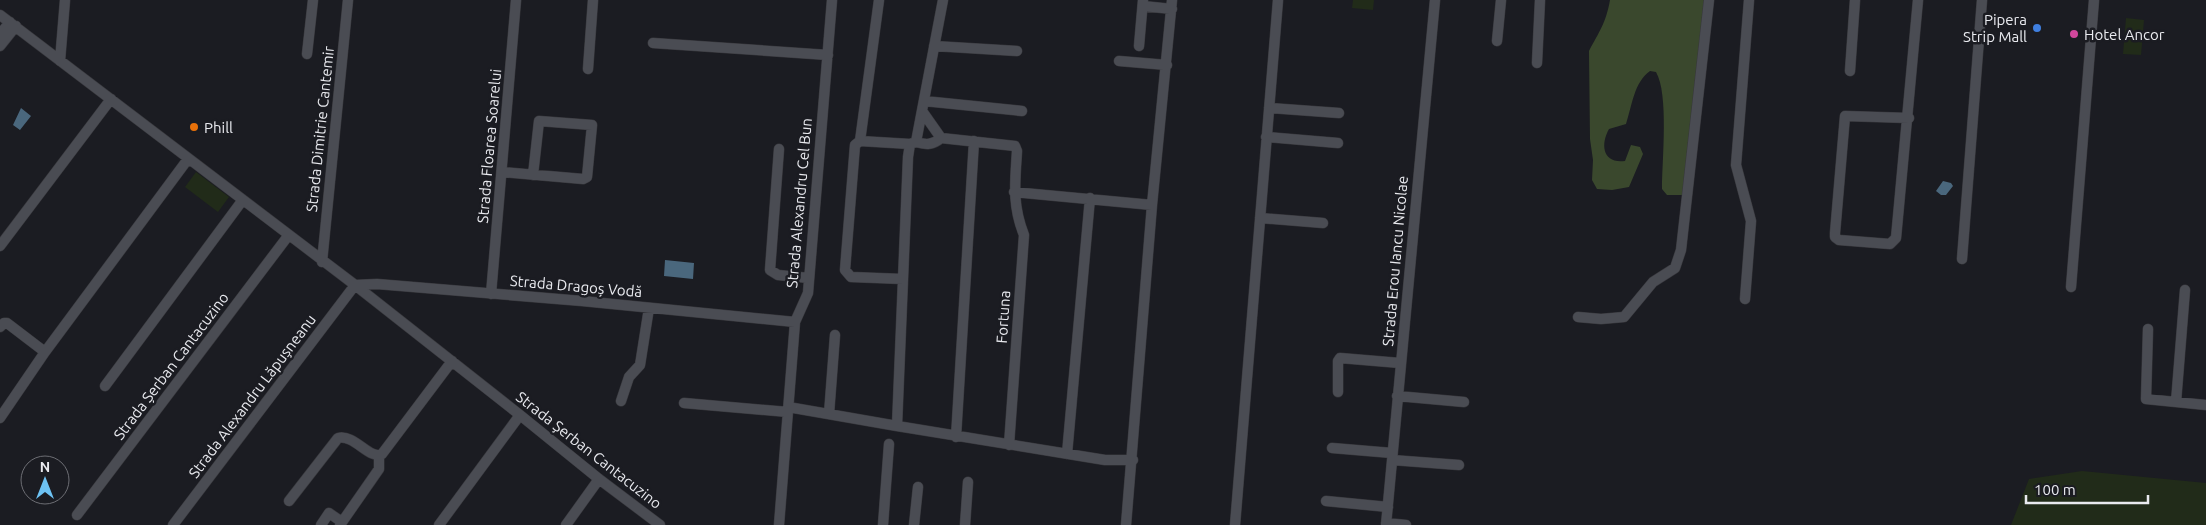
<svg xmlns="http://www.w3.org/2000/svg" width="2206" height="525" viewBox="0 0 2206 525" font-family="Ubuntu,sans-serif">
<rect width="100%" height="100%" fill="#1b1c22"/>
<path fill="#212b19" d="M 1353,0 L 1374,0 L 1373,10 L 1352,8 Z
M 2126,18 L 2144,20 L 2141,55 L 2123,54 Z
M 196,172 L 229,197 L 218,212 L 185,187 Z
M 2082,471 L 2206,483 L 2206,525 L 2011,525 L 2029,479 Z"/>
<path fill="#3a482d" d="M 1610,0 L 1706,0 L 1685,189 L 1682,195 L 1667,195 L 1662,189 C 1662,161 1669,94 1656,72 L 1650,71 C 1634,82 1632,106 1626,124 L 1609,129 C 1600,145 1603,164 1625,161 L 1631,145 L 1640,147 L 1643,154 L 1629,187 L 1612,190 L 1597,189 L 1592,180 L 1593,160 L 1590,139 L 1589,51 C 1599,32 1606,23 1610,0 Z"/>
<path fill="#4a677d" d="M 21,108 L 31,116 L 20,130 L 13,125 Z
M 1943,181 L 1951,183 L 1953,186 L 1946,195 L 1941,195 L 1936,191 Z
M 665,260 L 694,263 L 693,279 L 664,276 Z"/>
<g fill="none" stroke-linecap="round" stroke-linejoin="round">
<g stroke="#38383d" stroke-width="11">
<path id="minor" d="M 1143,6 L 1172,9
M 0,15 L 355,285 L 520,415 L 599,479 L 660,525
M 0,34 L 10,22
M 1497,41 L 1501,0
M 653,43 L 828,55
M 0,46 L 16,26
M 934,46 L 1017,51
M 1139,46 L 1143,0
M 307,54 L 313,0
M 60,61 L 65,0
M 1119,61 L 1167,65
M 1537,63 L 1540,0
M 588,69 L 593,0
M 1850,71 L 1855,0
M 924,101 L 1022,111
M 1269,108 L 1339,113
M 922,111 L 941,138
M 1909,118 L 1845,116 L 1835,233 L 1835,237 L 1839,240 L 1890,244 L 1896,238 L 1918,0
M 1266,137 L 1338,143
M 860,141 L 879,0
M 916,142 L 943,0
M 910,144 L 908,157 L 897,426 L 1105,460 L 1133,460
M 779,149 L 770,270 L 778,275 L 809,278
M 502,172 L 583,179 L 587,177 L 592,125 L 539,121 L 533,175
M 1014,192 L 1152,205
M 1260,218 L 1323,223
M 0,246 L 111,99
M 1962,259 L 1982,0
M 322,262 L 348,0
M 903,279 L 851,277 L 845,270 L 855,145 L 860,141 L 910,144 L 916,142 C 926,145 933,145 941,138 L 1015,146 L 1017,151 C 1015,183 1012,205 1024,235 L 1009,445
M 2071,287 L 2094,0
M 491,294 L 516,0
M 1745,299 L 1751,221 L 1736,165 L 1749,0
M 1578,317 L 1601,319 L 1624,317 L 1653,282 L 1675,268 L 1681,250 L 1709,0
M 0,327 L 4,323 L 7,323 L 45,352
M 2148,329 L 2146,399 L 2206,405
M 105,386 L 242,201
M 1338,392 L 1338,361 L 1340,358 L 1400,363
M 1397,396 L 1464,402
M 621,401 L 629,377 L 640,365 L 649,308
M 2176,402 L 2185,290
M 684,403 L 788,412
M 788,407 L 897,426
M 829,414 L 835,335
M 0,418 L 45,352 L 188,159
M 956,437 L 974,141
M 1332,448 L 1392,453
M 1067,454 L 1090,198
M 1392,460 L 1459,465
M 289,501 L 338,438 C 355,434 369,460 382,454 L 452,361
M 1326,501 L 1388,507
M 77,515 L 288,236
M 1386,523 L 1406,525
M 173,525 L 355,285 L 377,284 L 582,301 L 795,322
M 321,525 L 329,513 L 342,522
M 340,525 L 379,469 L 379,455
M 439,525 L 520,415
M 566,525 L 599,479
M 779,525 L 795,322 L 808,293 L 832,0
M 883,525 L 889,444
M 914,525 L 918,487
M 965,525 L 968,482
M 1126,525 L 1152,205 L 1172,0
M 1235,525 L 1278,0
M 1386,525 L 1435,0"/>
</g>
<use href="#minor" stroke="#4a4c53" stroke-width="10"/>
</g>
<circle fill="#3f7fe0" stroke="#1b1c22" stroke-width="2" cx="2037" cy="28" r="5"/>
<circle fill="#d1479c" stroke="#1b1c22" stroke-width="2" cx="2074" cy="34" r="5"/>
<circle fill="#e8710a" stroke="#1b1c22" stroke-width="2" cx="194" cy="127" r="5"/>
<g text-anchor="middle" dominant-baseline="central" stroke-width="5" stroke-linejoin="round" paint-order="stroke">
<g font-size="15" fill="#e9eaef" stroke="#1b1c22" text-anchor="start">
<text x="2027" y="19" text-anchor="end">Pipera<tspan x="2027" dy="17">Strip Mall</tspan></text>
<text x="2084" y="34">Hotel Ancor</text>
<text x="204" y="127">Phill</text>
</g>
<g font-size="15" fill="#e9eaef" stroke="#1b1c22">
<text transform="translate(320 129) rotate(-84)">Strada Dimitrie Cantemir</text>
<text transform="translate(489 146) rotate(-85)">Strada Floarea Soarelui</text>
<text transform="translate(799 203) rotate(-85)">Strada Alexandru Cel Bun</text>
<text transform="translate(1395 261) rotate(-85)">Strada Erou Iancu Nicolae</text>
<text transform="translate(576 286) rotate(5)">Strada Dragoș Vodă</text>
<text transform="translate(1003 317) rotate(-86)">Fortuna</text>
<text transform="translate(171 366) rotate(-53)">Strada Șerban Cantacuzino</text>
<text transform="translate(252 396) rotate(-53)">Strada Alexandru Lăpușneanu</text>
<text transform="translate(589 450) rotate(38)">Strada Șerban Cantacuzino</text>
</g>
</g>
<g transform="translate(45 480)"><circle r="24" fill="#1b1c22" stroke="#6d6e74"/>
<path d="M0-4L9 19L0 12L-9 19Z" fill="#6dc2f3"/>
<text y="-8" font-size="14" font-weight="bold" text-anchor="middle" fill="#e9eaef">N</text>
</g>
<path d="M2026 495v8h122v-8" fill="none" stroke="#e9eaef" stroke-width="2.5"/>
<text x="2034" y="495" font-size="15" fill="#e9eaef" stroke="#1b1c22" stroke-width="4" paint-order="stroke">100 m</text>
</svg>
